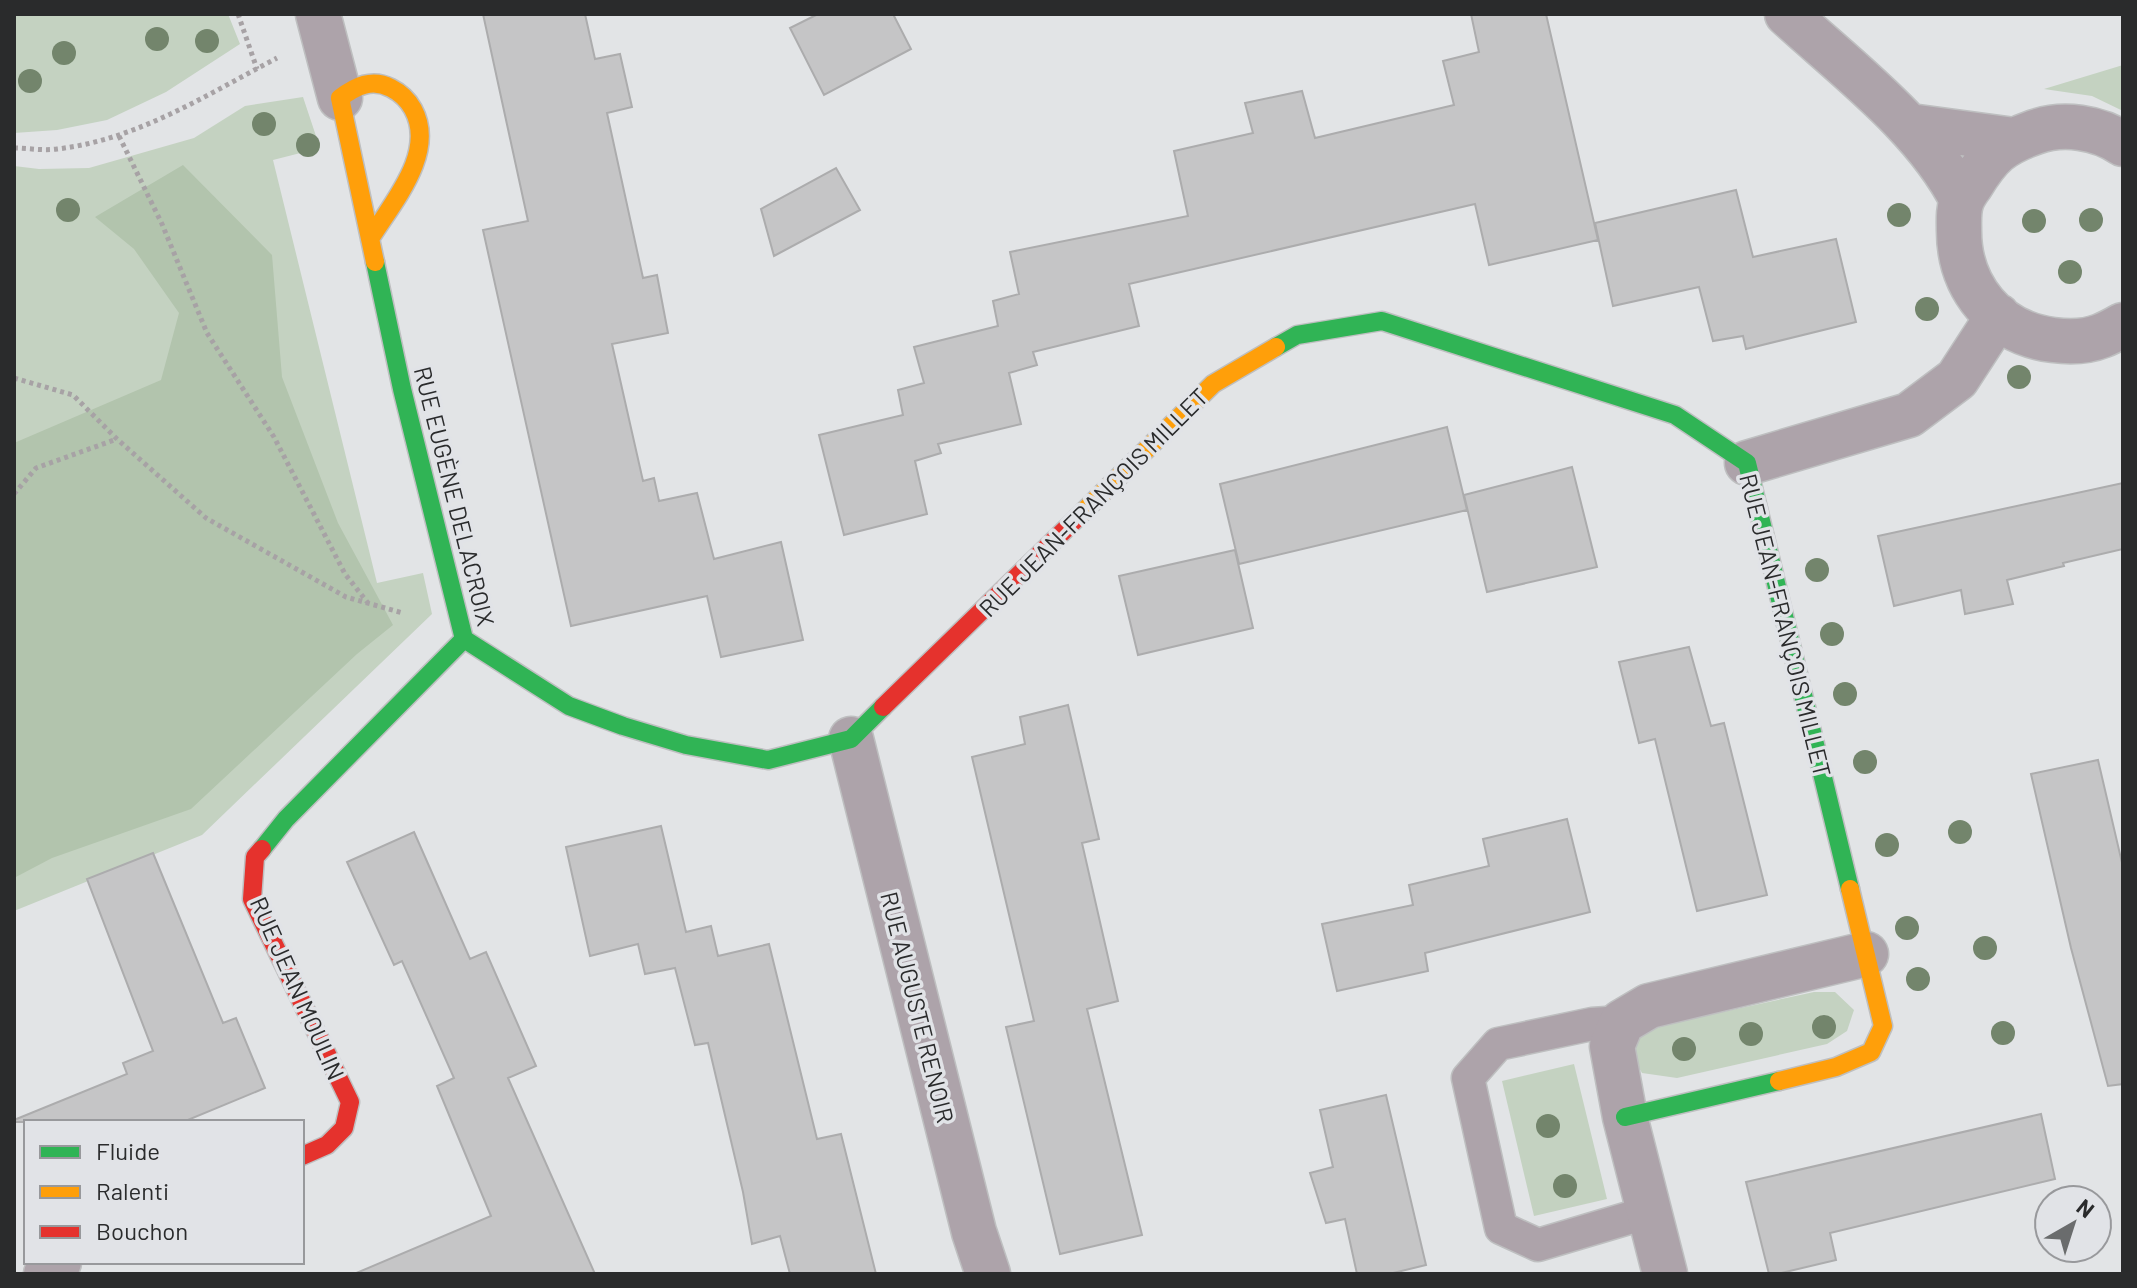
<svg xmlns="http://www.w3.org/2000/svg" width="2137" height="1288" viewBox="0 0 2137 1288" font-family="Barlow,sans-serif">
<rect width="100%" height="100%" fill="#e2e4e6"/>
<path fill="#c4d2c1" d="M 14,14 L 228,14 L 240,44 L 166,92 L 107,120 L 57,130 L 14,133 Z
M 2123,65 L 2123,111 L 2092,96 L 2044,89 Z
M 303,97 L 320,148 L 273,160 L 377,583 L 423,573 L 432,614 L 202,835 L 14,911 L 14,166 L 39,169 L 89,168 L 194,138 L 245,106 Z
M 1814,992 L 1835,992 L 1854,1010 L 1847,1031 L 1827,1044 L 1677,1078 L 1642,1073 L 1632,1055 L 1640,1037 L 1663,1025 Z
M 1574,1064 L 1607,1199 L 1534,1216 L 1502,1081 Z"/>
<path fill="#b2c4ad" d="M 183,165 L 272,255 L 282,377 L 338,523 L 393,625 L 357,654 L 191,809 L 52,858 L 14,878 L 14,443 L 161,380 L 179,313 L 134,249 L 95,217 Z"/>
<path fill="#c5c5c6" stroke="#acacad" stroke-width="2" d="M 483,14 L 585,14 L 595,59 L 620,54 L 632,107 L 607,113 L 643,278 L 657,275 L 668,333 L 612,344 L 643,481 L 654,478 L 659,501 L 697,493 L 714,559 L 781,542 L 803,640 L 721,657 L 707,596 L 571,626 L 483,230 L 528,221 Z
M 818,14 L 893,14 L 911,49 L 824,95 L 790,28 Z
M 1471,14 L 1546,14 L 1598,240 L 1489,265 L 1475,204 L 1129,284 L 1139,326 L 1033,352 L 1037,365 L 1009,373 L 1021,424 L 938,444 L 941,453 L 915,461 L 927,514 L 844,535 L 819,435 L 903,415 L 898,390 L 924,383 L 914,347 L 998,326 L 993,301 L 1019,294 L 1010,252 L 1188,216 L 1174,151 L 1253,133 L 1245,103 L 1302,91 L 1315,138 L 1454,105 L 1443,61 L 1479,52 Z
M 836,168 L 860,210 L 774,256 L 761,209 Z
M 1736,190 L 1753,257 L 1836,239 L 1856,322 L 1746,349 L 1743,336 L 1713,341 L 1699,287 L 1613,306 L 1595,223 Z
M 1447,427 L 1467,510 L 1239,564 L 1220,484 Z
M 1572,467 L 1597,567 L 1487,592 L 1464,495 Z
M 2123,483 L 2123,549 L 2063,563 L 2064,566 L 2007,580 L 2013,604 L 1965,614 L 1961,590 L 1894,606 L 1878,536 Z
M 1235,550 L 1253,628 L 1138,655 L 1119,576 Z
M 1689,647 L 1711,726 L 1724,723 L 1767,895 L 1697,911 L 1655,739 L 1639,743 L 1619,662 Z
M 1068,705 L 1099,839 L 1082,843 L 1118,1001 L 1087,1009 L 1142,1235 L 1060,1254 L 1006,1027 L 1034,1021 L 972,757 L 1025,744 L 1020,717 Z
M 2098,760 L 2123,867 L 2123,1084 L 2108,1086 L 2071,948 L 2031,774 Z
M 1567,819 L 1590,912 L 1425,953 L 1428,971 L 1337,991 L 1322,924 L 1413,905 L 1409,885 L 1489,866 L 1483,839 Z
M 661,826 L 686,932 L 711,926 L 718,956 L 769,944 L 817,1139 L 841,1134 L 876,1274 L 790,1274 L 780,1236 L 752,1244 L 743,1192 L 708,1043 L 695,1045 L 675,968 L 645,974 L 638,944 L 590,956 L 566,847 Z
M 414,832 L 470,959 L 486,952 L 536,1066 L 508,1078 L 595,1274 L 354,1274 L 491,1216 L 437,1086 L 454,1078 L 402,961 L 394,965 L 347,862 Z
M 153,853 L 223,1023 L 236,1018 L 265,1088 L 183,1122 L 14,1122 L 14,1120 L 127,1074 L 123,1063 L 153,1051 L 87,879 Z
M 1386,1095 L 1426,1265 L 1389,1274 L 1357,1274 L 1345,1219 L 1326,1223 L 1310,1173 L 1333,1167 L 1320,1110 Z
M 2041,1114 L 2055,1179 L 1830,1233 L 1836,1260 L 1777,1274 L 1769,1274 L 1746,1182 Z"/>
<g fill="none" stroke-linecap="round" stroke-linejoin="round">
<g stroke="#bebfc0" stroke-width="35">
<path id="lane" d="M 1622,1022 L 1592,1024 L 1498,1044 L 1468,1078 L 1501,1228 L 1538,1245 L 1649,1212"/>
</g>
<g stroke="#bebfc0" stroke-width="47">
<path id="street" d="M 318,14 L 340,98
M 1787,14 C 1847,69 1925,127 1962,200
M 1910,126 L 2014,140
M 2123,144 C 2098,127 2063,122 2035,132 C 2001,144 1990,154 1971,185 C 1968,189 1964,195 1962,200 C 1958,210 1959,221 1959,231 C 1959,287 1996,333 2053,340 C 2068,342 2086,342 2101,336 C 2109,333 2116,329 2123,325
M 1747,463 L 1909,415 L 1957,379 L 1998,316
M 851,739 L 974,1232 L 988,1274
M 46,1274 L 59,1262
M 1665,1274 L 1625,1117 L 1612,1046 L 1622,1022 L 1649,1006 L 1866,954"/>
</g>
<g stroke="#bebfc0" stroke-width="21">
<path id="fast" d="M 375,262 L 402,389 L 464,639 L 569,706 L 623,726 L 686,745 L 768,760 L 851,739 L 883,707
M 1276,347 L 1297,335 L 1382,321 L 1675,415 L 1747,463 L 1850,889
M 262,849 L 286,819 L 464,639
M 1625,1117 L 1779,1081"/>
</g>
<g stroke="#bebfc0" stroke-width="21">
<path id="slow" d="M 370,239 C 392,203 437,153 413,109 C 408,100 401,93 391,88 C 372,78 356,86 340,98 L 375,262
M 1078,517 L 1213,384 L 1276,347
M 1779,1081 L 1836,1067 L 1871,1052 L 1883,1026 L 1850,889"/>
</g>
<g stroke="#bebfc0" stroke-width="21">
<path id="jam" d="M 883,707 L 1078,517
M 262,849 L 255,857 L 252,899 L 350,1102 L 344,1128 L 327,1145 L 302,1156"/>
</g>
<path stroke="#a7a2a5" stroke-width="5" stroke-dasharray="4 4" stroke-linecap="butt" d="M 238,14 L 257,69
M 119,136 L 162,224 L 207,333 L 274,437 L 345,574 L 368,603
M 14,148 C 28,148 43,151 57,149 C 137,140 206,95 277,58
M 14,378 L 73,395 L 117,439 L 206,518 L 346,597 L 403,613
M 14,494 L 36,468 L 117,439"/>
<use href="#lane" stroke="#ada3aa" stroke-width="32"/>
<use href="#street" stroke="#ada3aa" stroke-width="44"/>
<use href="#fast" stroke="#30b455" stroke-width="18"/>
<use href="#slow" stroke="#ff9f0a" stroke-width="18"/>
<use href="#jam" stroke="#e5322d" stroke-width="18"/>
</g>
<g fill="#73856c">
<circle cx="157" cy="39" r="12"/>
<circle cx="207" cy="41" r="12"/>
<circle cx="64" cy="53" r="12"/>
<circle cx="30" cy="81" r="12"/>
<circle cx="264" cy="124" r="12"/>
<circle cx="308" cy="145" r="12"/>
<circle cx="68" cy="210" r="12"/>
<circle cx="1899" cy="215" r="12"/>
<circle cx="2091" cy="220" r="12"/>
<circle cx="2034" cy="221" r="12"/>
<circle cx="2070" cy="272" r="12"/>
<circle cx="1927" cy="309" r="12"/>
<circle cx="2019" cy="377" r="12"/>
<circle cx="1817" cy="570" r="12"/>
<circle cx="1832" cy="634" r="12"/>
<circle cx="1845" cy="694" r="12"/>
<circle cx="1865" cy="762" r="12"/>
<circle cx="1960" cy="832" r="12"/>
<circle cx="1887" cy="845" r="12"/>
<circle cx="1907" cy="928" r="12"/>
<circle cx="1985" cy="948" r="12"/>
<circle cx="1918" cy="979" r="12"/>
<circle cx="1824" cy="1027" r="12"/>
<circle cx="2003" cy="1033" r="12"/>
<circle cx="1751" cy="1034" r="12"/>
<circle cx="1684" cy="1049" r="12"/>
<circle cx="1548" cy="1126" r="12"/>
<circle cx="1565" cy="1186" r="12"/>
</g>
<g text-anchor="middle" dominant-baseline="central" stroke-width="7" stroke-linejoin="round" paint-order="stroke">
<g font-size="24" fill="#2a2b2c" stroke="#e1e3e7">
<text transform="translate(455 496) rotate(76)">RUE EUGÈNE DELACROIX</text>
<text transform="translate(1093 502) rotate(-45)">RUE JEAN-FRANÇOIS MILLET</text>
<text transform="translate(1786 625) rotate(76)">RUE JEAN-FRANÇOIS MILLET</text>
<text transform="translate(298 988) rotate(66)">RUE JEAN MOULIN</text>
<text transform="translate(918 1007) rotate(76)">RUE AUGUSTE RENOIR</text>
</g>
</g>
<rect width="2137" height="1288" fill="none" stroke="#2a2b2c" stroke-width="32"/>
<rect x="24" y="1120" width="280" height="144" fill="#e1e3e7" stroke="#98999c" stroke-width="2"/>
<rect x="40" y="1146" width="40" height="12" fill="#30b455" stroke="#98999c" stroke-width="2"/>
<text x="96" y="1160" font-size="24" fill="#2a2b2c">Fluide</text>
<rect x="40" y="1186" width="40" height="12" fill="#ff9f0a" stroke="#98999c" stroke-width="2"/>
<text x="96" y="1200" font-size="24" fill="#2a2b2c">Ralenti</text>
<rect x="40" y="1226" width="40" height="12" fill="#e5322d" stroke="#98999c" stroke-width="2"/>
<text x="96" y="1240" font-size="24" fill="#2a2b2c">Bouchon</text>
<g transform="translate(2073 1224) rotate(39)"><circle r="38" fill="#e1e3e7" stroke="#98999c" stroke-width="2"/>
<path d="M0-6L14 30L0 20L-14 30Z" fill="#6a6c6d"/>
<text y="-12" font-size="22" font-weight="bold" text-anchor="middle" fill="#2a2b2c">N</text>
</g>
</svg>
